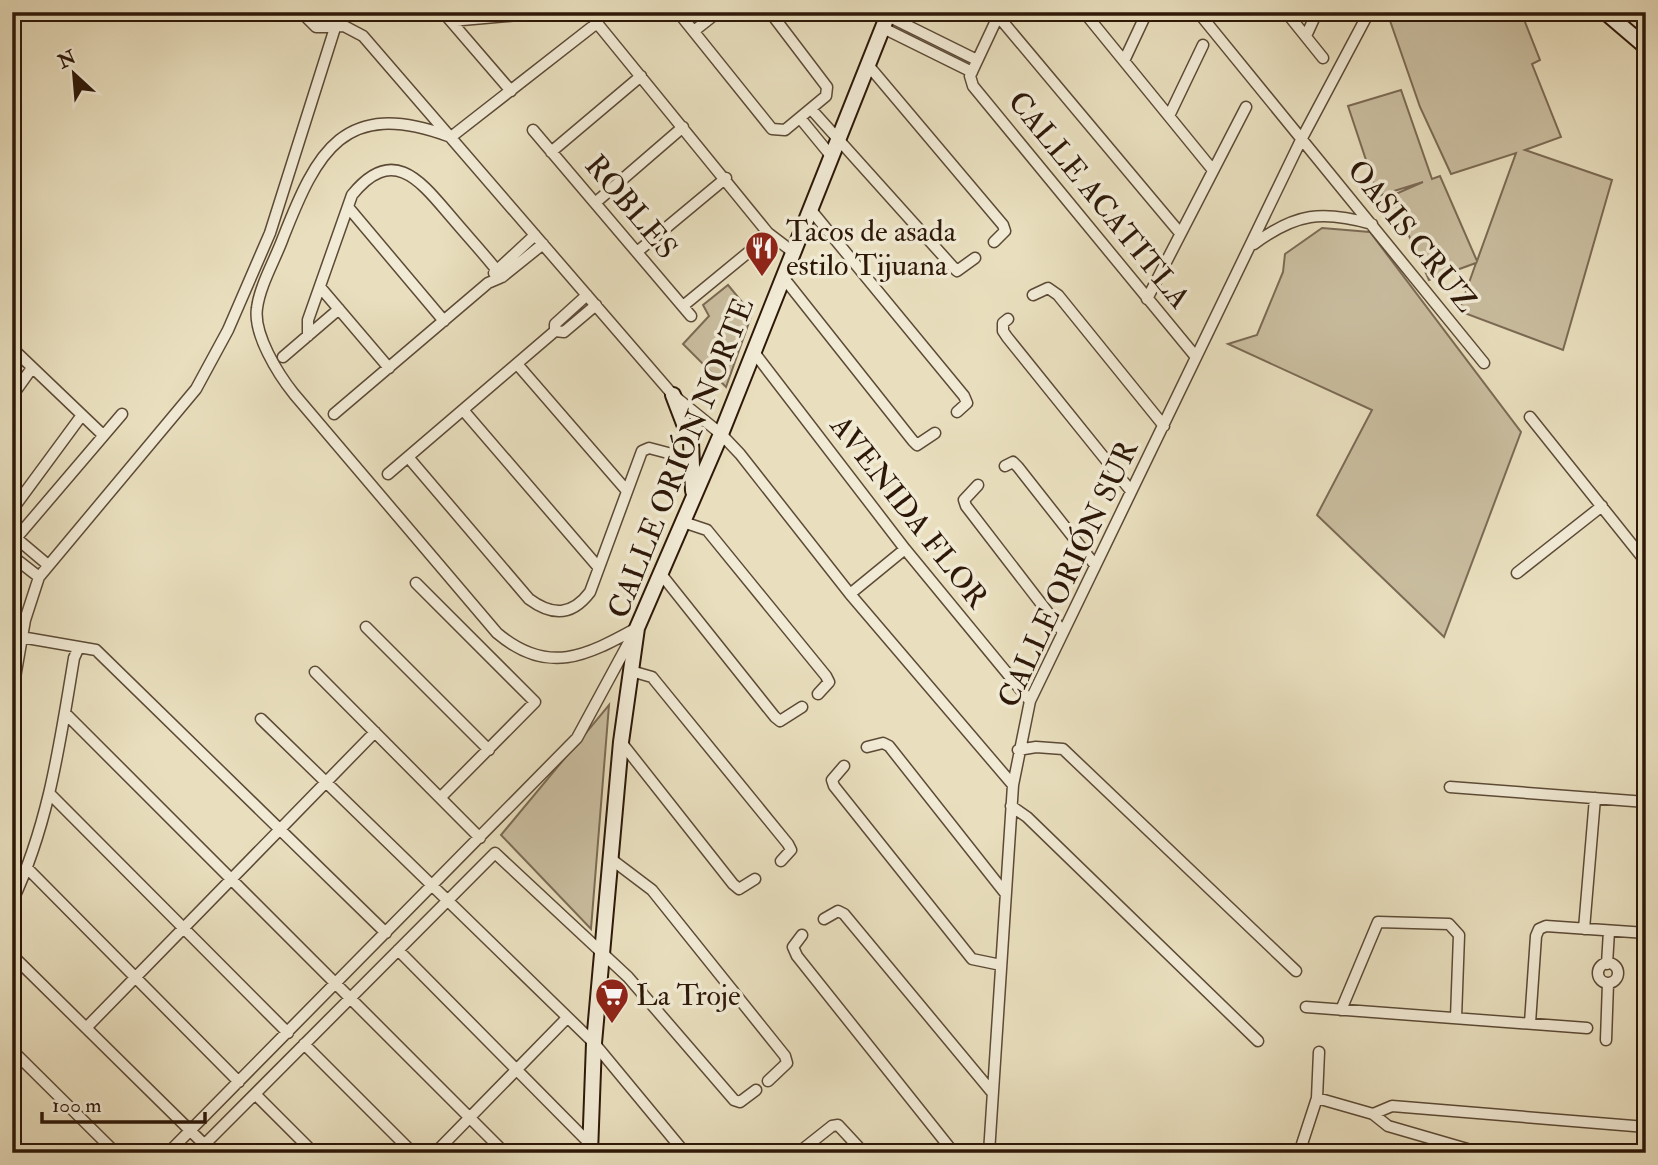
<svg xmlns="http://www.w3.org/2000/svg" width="1658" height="1165" viewBox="0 0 1658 1165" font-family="'IM FELL Double Pica',serif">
<rect width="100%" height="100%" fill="#e9dfbe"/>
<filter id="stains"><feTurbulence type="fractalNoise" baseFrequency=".00286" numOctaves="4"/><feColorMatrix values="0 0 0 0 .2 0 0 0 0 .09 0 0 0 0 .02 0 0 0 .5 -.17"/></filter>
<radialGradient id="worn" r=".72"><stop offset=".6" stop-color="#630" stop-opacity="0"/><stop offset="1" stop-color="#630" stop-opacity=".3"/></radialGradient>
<path fill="#c9bd9f" stroke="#7b6a54" stroke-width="2" d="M 1387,12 L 1521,12 L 1540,60 L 1532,64 L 1561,137 L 1525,150 L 1612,180 L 1563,350 L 1459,311 L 1476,263 L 1429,280 L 1391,196 L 1423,182 L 1378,196 L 1348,106 L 1401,90 L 1432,179 L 1440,176 L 1477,261 L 1516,153 L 1451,174 L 1420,107 Z
M 1322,228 L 1370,232 L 1521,432 L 1444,637 L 1317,515 L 1372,410 L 1228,344 L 1257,335 L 1283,272 L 1285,254 Z
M 728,285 L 752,314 L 726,387 L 683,344 L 709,316 L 703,305 Z
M 609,705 L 591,929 L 501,835 Z"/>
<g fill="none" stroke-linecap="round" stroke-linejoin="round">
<g stroke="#5c4a36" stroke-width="13">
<path id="street" d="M 301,12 L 316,27 L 344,26 L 363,36 L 673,395 L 721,434 L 740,454 L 850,594 L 1013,785
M 443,12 L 511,91
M 588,12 L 768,233 L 793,252
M 678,12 L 772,129 L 785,130 L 826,96 L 827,87 L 770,12
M 1000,12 L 970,76 L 973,86 L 1196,357
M 1084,12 L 1212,169
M 1198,12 L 1484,363
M 1286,12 L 1323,58
M 888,16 L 977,60
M 998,16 L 1180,233
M 451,21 L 551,12
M 883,28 L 972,72
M 694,31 L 718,12
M 1306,36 L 1317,12
M 1124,61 L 1147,12
M 868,65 L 1003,225 L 1005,231 L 994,242
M 811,109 L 953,267 L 957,271 L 975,258
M 1169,116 L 1203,45
M 800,118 L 832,157
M 533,130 L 691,316
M 448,136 C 344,98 317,151 283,238 C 275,260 260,285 257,308 C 253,334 278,374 294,394 L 497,633 C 548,676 586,656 637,628
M 451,137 L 597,23
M 551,152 L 641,76
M 595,203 L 683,127
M 348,207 L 444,321
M 810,209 L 964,396 L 967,403 L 957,412
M 1254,244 C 1296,213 1322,210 1372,224
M 637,252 L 726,178
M 494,273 L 535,235
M 783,277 L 913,441 L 917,445 L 935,433
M 320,287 L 389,368
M 1033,295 L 1048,288 L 1058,295 L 1164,426
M 1147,299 L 1246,107
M 683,306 L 767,237 L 768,233
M 1008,319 L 1003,323 L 1003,331 L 1007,337 L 1131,491
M 555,331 L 555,324 L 587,295
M 308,336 L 308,320 L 352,195 C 394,143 422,183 453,219 C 469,238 487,257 502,277
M 12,348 L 103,435
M 753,351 L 905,549 L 1030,701
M 283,357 L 339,309
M 517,364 L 627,491
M 12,396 L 32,368
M 463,410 L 599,568
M 334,414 L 488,283 L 502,277 L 543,244
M 1530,417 L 1646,562
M 408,457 L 529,599 C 552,616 572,616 590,592 L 642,451 L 649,448 L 668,453
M 1005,466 L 1013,462 L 1018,467 L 1095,565
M 388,474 L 555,331 L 564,332 L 596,305
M 978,485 L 964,500 L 966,506 L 1063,632
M 12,510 L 82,415
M 683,522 L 707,530 L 826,676 L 829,682 L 818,694
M 16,538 L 48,565
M 12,543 L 122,414
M 12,556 L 39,577
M 1517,573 L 1602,506
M 661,574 L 775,717 L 780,721 L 802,707
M 416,583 L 535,702 L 441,797
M 850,594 L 905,549
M 366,627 L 489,750
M 21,637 L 96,650 L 386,933
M 631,671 L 652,677 L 788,844 L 791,850 L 781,861
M 315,672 L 480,838
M 12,695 L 25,620 L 39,577 L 196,389 L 228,330 L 270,233 L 340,12
M 65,713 L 505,1153
M 261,719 L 594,1043 L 685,1153
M 621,742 L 733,884 L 739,889 L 755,879
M 867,747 L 883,743 L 889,746 L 1005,893
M 1018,750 L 1036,747 L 1063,749 L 1296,971
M 844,766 L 832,780 L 834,786 L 972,959 L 1001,965
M 1450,787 L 1646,802
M 51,795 L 288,1033
M 1011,806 L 1027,817 L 1258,1041
M 611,859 L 652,890 L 785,1056 L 787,1063 L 768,1081
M 28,869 L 239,1082
M 12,902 C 49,824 60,742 74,658 L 78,649
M 824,919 L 838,911 L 844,914 L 991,1091
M 1584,929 L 1595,798
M 802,935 L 793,947 L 797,956 L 954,1153
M 398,950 L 599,1153
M 12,955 L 213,1153
M1598 973a10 10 0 1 1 20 0a10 10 0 1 1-20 0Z
M 1607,964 L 1609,931
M 1306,1007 L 1587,1028
M 1341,1010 L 1378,922 L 1449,924 L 1459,935 L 1456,1018
M 1530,1023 L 1536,936 L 1539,929 L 1546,926 L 1646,933
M 86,1028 L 375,732
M 1606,1040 L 1608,983
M 304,1044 L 413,1153
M 12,1050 L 116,1153
M 255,1094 L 314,1153
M 1317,1098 L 1373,1114 L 1388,1126 L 1481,1153
M 1373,1114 L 1392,1106 L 1646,1127
M 1302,1144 L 1317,1098 L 1319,1052
M 12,1150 L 15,1153
M 168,1153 L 577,738 L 635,631
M 196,1153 L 495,853 L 628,977 L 734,1100 L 740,1102 L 756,1090
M 435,1153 L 566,1019
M 798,1153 L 832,1126 L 838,1125 L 864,1153
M 989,1153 L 1013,785 L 1030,701 L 1301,140 L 1369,12"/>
</g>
<g stroke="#2d1808" stroke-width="18">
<path id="secondary" d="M 1605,12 L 1646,47
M 673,395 L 691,442 L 693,491
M 590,1153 L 594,1043 L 621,742 L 637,628 L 721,434 L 889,12"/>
</g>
<use href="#street" stroke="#f1ead5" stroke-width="10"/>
<use href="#secondary" stroke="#f1ead5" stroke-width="14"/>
</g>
<defs>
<g id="restaurant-pin" transform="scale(1.75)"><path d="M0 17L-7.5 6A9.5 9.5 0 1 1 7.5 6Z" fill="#8f2418" stroke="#f1ead5"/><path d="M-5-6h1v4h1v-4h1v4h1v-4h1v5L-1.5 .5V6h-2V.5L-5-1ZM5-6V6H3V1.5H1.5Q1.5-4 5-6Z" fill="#fff"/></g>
<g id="supermarket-pin" transform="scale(1.75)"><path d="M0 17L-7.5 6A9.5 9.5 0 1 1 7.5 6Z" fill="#8f2418" stroke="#f1ead5"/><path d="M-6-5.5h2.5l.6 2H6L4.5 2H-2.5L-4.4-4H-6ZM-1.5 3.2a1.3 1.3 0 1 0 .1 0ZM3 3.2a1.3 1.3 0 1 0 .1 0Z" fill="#fff"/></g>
</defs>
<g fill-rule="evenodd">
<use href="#restaurant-pin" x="762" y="248"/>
<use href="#supermarket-pin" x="612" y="995"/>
</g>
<g text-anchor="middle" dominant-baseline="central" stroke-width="7" stroke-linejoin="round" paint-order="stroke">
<g font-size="30" fill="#2d1808" stroke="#f1ead5">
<text transform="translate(1099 200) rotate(51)">CALLE ACATITLA</text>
<text transform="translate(631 207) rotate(50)">ROBLES</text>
<text transform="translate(1412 236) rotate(51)">OASIS CRUZ</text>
<text transform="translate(681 458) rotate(-68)">CALLE ORIÓN NORTE</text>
<text transform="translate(909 512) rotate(52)">AVENIDA FLOR</text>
<text transform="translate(1068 574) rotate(-65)">CALLE ORIÓN SUR</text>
</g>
<g font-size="30" fill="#2d1808" stroke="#f1ead5" text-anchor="start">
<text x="786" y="231">Tacos de asada<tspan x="786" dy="34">estilo Tijuana</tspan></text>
<text x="636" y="995">La Troje</text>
</g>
</g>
<rect width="1658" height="1165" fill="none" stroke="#e9dfbe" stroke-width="42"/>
<rect x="14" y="14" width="1630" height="1137" fill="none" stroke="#2d1808" stroke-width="3.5"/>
<rect x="21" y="21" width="1616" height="1123" fill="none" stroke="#2d1808" stroke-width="2"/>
<g transform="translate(74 74) rotate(334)" stroke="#f1ead5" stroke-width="5" paint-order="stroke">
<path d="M0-5L12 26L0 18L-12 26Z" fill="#2d1808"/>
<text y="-10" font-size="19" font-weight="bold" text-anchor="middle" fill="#2d1808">N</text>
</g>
<path d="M42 1112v10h163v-10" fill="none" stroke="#2d1808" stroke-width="3.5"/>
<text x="52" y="1112" font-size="21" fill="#2d1808" stroke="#f1ead5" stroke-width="5" paint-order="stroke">100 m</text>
<rect width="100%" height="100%" filter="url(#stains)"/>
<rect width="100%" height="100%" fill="url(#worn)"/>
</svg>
